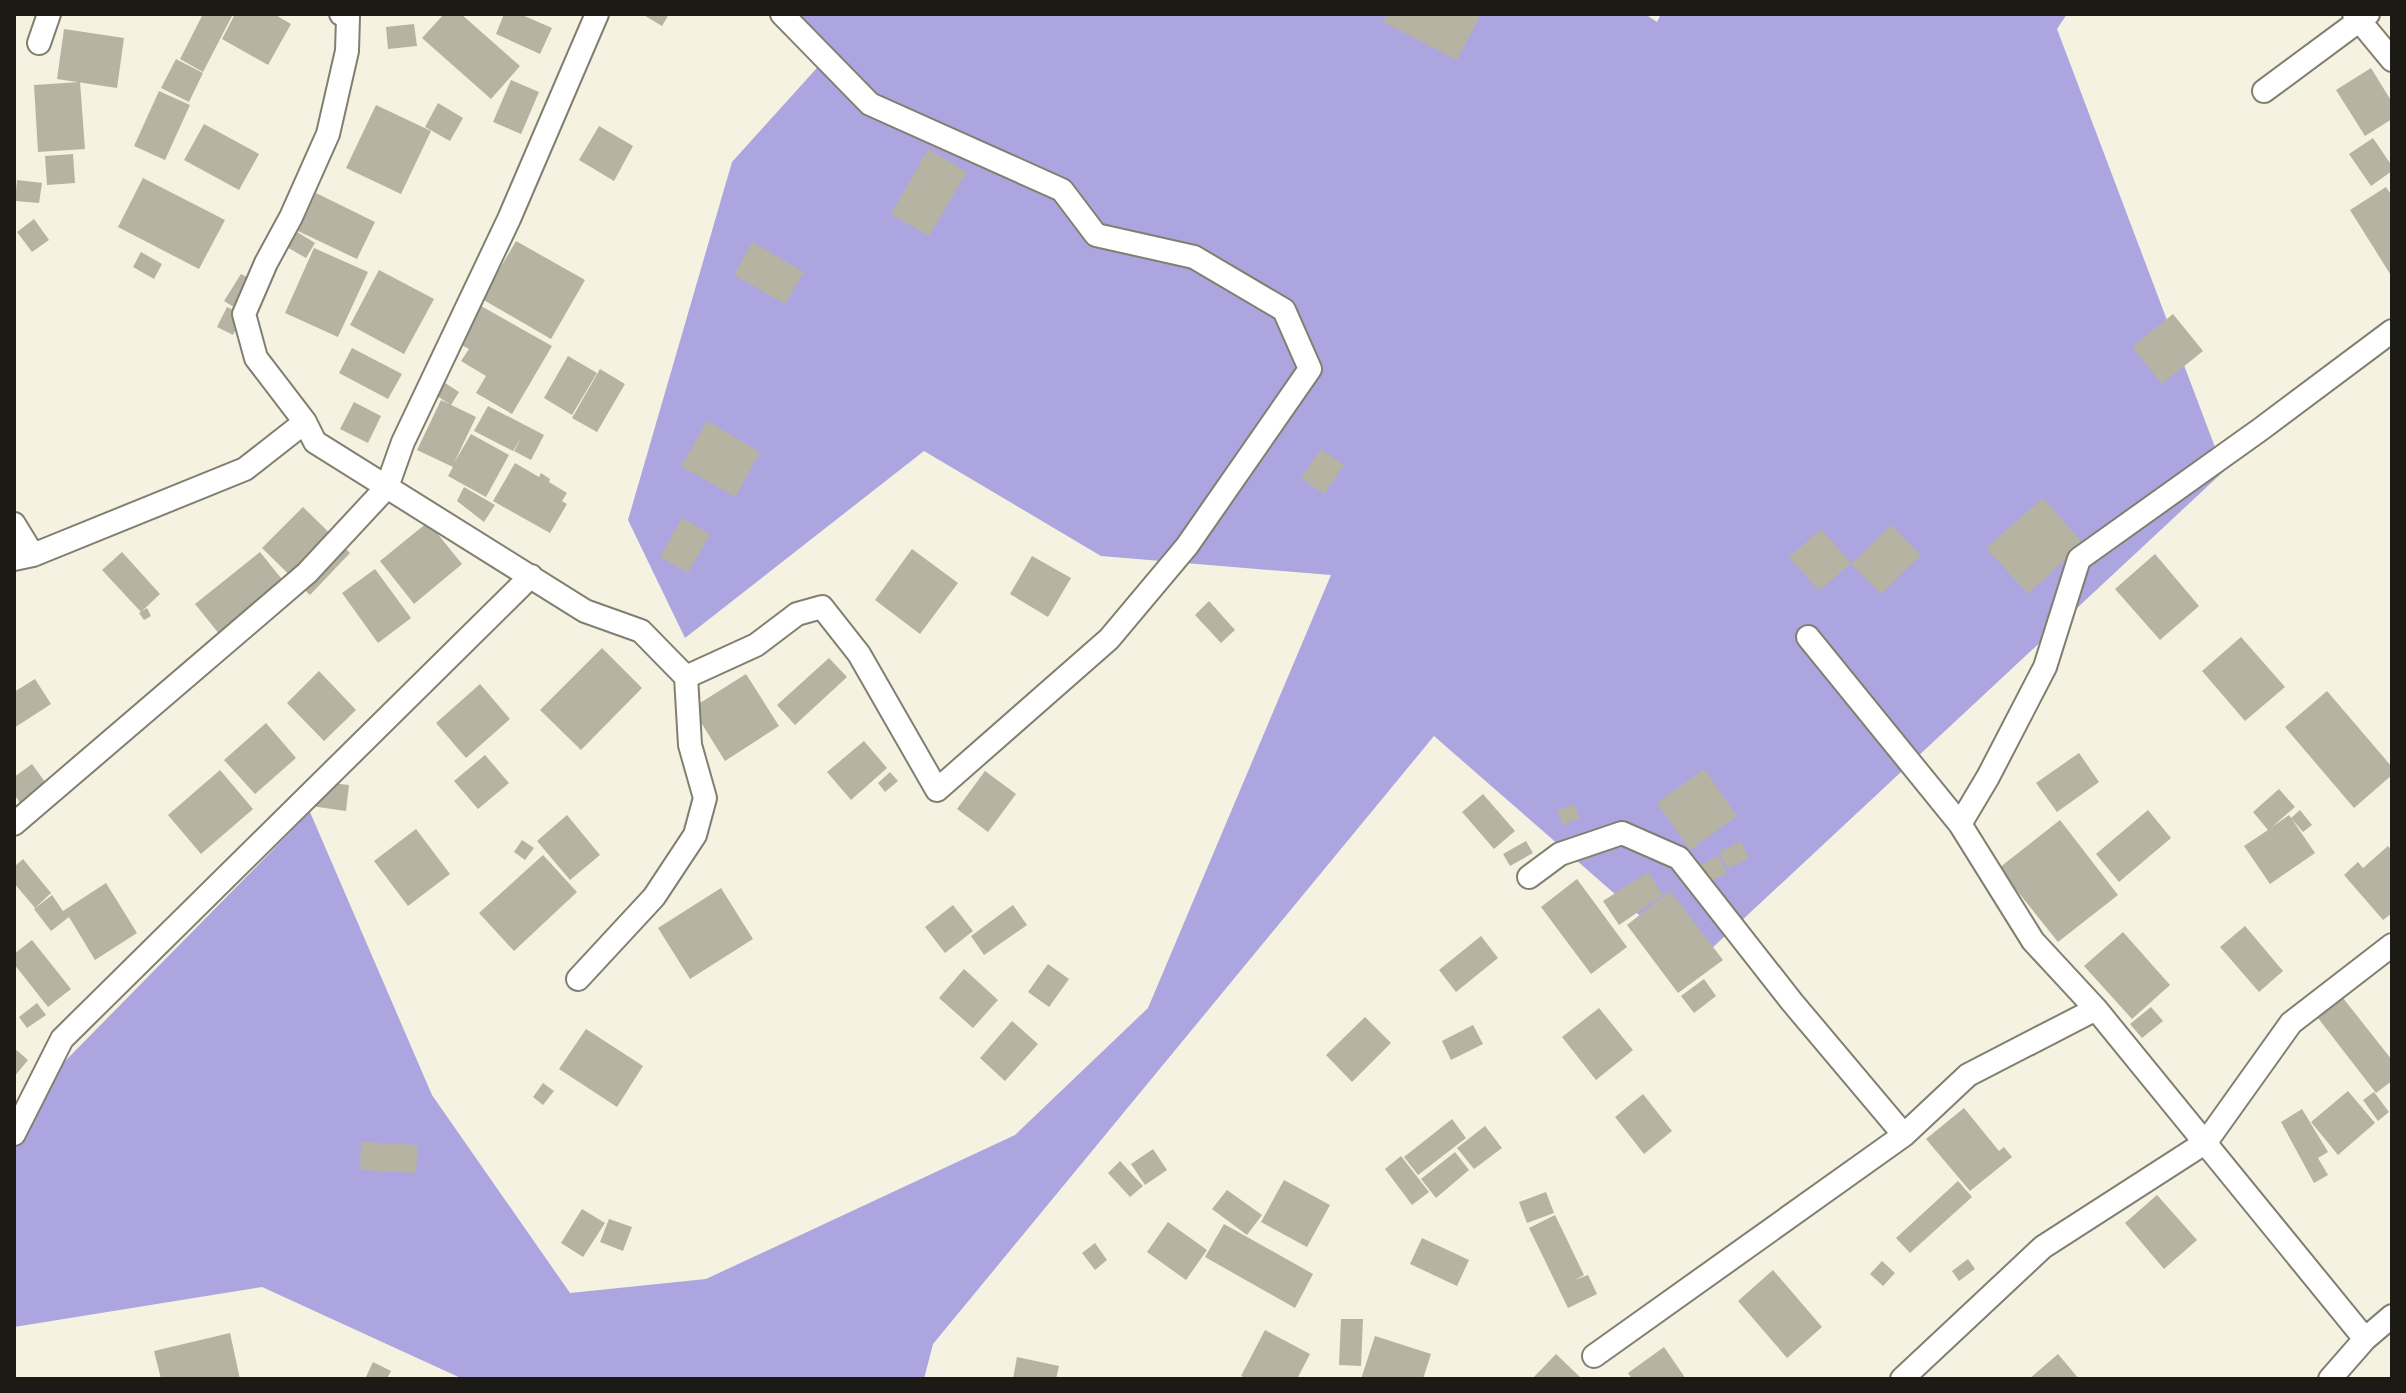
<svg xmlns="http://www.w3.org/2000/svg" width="2406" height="1393" viewBox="0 0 2406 1393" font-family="Mulish,sans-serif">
<rect width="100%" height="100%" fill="#f5f2e1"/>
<path fill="#ada5df" d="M 793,14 L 1645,14 L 1657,22 L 1661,14 L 2067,14 L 2057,29 L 2224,471 L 1695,964 L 1434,736 L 933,1344 L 924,1379 L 463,1379 L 262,1287 L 14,1327 L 14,1113 L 310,812 L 432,1095 L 570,1293 L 706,1279 L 1015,1135 L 1148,1008 L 1331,575 L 1101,556 L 924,451 L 685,638 L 628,520 L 732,162 L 825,59 Z"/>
<path fill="#b6b3a3" d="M 203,14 L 233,14 L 203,72 L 180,59 Z
M 235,14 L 274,14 L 291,24 L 268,65 L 222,39 Z
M 444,14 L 461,14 L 520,66 L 491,99 L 422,38 Z
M 504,14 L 520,14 L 552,28 L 540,54 L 496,34 Z
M 642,14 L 669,14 L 662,26 Z
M 1387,14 L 1481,14 L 1457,60 L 1383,22 Z
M 414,24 L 417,46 L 388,49 L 386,27 Z
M 64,29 L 124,38 L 117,88 L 57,79 Z
M 176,59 L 203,73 L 189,102 L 161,88 Z
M 2371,68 L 2392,102 L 2392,119 L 2365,136 L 2336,90 Z
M 511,80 L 539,92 L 521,134 L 493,122 Z
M 80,82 L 85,149 L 38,152 L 34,85 Z
M 159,91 L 190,105 L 165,160 L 134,146 Z
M 438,103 L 463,118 L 450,141 L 425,127 Z
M 376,105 L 431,131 L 401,194 L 346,168 Z
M 204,124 L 259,154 L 239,190 L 184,160 Z
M 599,126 L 633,146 L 614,181 L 579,160 Z
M 2373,138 L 2392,166 L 2392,171 L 2371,186 L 2349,154 Z
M 928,149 L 967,172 L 929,236 L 891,214 Z
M 73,154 L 75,183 L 47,185 L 45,156 Z
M 143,178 L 225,220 L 199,269 L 118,227 Z
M 17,180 L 42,183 L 39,203 L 15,201 Z
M 2386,187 L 2392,196 L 2392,277 L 2350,210 Z
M 316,193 L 375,222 L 357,259 L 298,231 Z
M 34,219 L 49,240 L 32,252 L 17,232 Z
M 294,230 L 315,243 L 306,258 L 285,246 Z
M 516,241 L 585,280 L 551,339 L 482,299 Z
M 752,242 L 804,272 L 785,304 L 734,275 Z
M 314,248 L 368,272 L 338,337 L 285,313 Z
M 141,252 L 162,264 L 154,279 L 133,267 Z
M 379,270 L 434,299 L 404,354 L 350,325 Z
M 241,274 L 256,282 L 246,300 L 239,297 L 238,299 L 246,303 L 242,312 L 224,301 Z
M 474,302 L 552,346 L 512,414 L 476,393 L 486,376 L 461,361 L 469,349 L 452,340 Z
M 227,307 L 243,315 L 233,335 L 217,327 Z
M 2173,314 L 2203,351 L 2162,384 L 2132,347 Z
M 352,348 L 402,374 L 388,399 L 339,373 Z
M 568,356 L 597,373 L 572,415 L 544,398 Z
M 600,369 L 625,384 L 597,432 L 572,418 Z
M 445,383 L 459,392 L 451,405 L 437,396 Z
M 441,400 L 476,417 L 454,463 L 471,434 L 509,455 L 486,497 L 448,476 L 453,467 L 417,450 Z
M 354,402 L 381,416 L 368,443 L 340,429 Z
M 488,406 L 544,435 L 531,460 L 514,451 L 521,438 L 513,451 L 474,431 Z
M 707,421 L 760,452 L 735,497 L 681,466 Z
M 1321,449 L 1344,465 L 1324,494 L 1301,478 Z
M 515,463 L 539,477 L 541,473 L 550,479 L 549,482 L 567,493 L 562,501 L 567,504 L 550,533 L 493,501 Z
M 464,487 L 495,505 L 484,522 L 457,501 Z
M 2043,498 L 2083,543 L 2028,594 L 1986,548 Z
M 303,507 L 350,553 L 310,595 L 262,548 Z
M 682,518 L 710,534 L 688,573 L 660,557 Z
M 428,522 L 462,564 L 414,604 L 380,561 Z
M 1891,525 L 1921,555 L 1881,594 L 1851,564 Z
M 1821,529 L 1851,563 L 1819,591 L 1789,557 Z
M 912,549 L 958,583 L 920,634 L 875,600 Z
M 122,552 L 160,594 L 142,611 L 147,608 L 151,616 L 144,620 L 139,613 L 141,612 L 102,570 Z
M 260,552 L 293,593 L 229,646 L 195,604 Z
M 2155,554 L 2199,606 L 2160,640 L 2115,589 Z
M 1032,556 L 1071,578 L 1048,617 L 1010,594 Z
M 375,569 L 411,618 L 378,643 L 342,593 Z
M 1209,601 L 1235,630 L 1221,643 L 1195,615 Z
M 2241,637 L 2285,687 L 2245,721 L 2202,671 Z
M 602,648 L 642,688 L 581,750 L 540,710 Z
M 829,658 L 847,677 L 795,725 L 777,705 Z
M 319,671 L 356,710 L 324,741 L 287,703 Z
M 746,674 L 779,726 L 725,761 L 692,708 Z
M 35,679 L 51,704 L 14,728 L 14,692 Z
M 480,684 L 510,719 L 466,758 L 436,723 Z
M 2327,691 L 2392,767 L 2392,775 L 2354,808 L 2285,727 Z
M 266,723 L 296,758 L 255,794 L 224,760 Z
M 864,741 L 887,768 L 851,800 L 827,772 Z
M 2079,753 L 2099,782 L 2057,812 L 2036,783 Z
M 485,755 L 509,783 L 478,809 L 454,781 Z
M 32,764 L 56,797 L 29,816 L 14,794 L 14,777 Z
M 1704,769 L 1737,816 L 1690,850 L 1657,803 Z
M 220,770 L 253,809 L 201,854 L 168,815 Z
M 985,771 L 1016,794 L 988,832 L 957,809 Z
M 890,772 L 898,781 L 885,792 L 878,783 Z
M 315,781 L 349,785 L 346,811 L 311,806 Z
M 2279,789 L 2295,807 L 2272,827 L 2289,815 L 2315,853 L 2270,884 L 2244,846 L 2268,830 L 2253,812 Z
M 1483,794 L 1515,831 L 1494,849 L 1462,812 Z
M 1574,804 L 1580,818 L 1563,825 L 1557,811 Z
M 2148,810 L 2171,838 L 2119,882 L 2096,854 Z
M 2300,810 L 2312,825 L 2303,832 L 2291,818 Z
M 567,815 L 600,855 L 570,880 L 537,841 Z
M 2060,820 L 2118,895 L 2058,942 L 1999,868 Z
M 416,829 L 450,874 L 408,906 L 374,861 Z
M 522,840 L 534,848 L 525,860 L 514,852 Z
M 1526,841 L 1533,853 L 1510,866 L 1503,854 Z
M 1741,841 L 1749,858 L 1727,869 L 1719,852 Z
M 2388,846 L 2392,851 L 2392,913 L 2383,920 L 2344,875 L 2358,862 L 2363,868 Z
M 543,855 L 577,892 L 514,951 L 479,913 Z
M 1718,856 L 1727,873 L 1707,883 L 1698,866 Z
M 23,859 L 51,893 L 35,908 L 14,883 L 14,867 Z
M 1648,872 L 1663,895 L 1619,925 L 1603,901 Z
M 1577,879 L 1627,947 L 1591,974 L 1541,907 Z
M 106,883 L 137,933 L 95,960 L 69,917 L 51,931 L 34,909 L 52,895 L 63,911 Z
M 721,888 L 753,939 L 690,979 L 658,928 Z
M 1670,891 L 1723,960 L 1678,993 L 1627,925 Z
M 953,905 L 973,931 L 945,953 L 925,927 Z
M 1013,905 L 1027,925 L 984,955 L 971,936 Z
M 2245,926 L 2283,971 L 2259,992 L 2220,947 Z
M 2123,932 L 2170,985 L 2132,1019 L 2084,966 Z
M 1481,936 L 1498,958 L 1456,992 L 1439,970 Z
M 32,940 L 71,989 L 48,1007 L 14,964 L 14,954 Z
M 1048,964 L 1069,979 L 1049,1007 L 1028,992 Z
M 964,969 L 998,1000 L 973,1028 L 939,998 Z
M 1704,979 L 1716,996 L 1694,1013 L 1681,996 Z
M 2343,998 L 2392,1060 L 2392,1081 L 2376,1093 L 2318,1018 Z
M 37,1003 L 46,1015 L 27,1028 L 19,1017 Z
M 2151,1007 L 2163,1021 L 2142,1038 L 2130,1024 Z
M 1599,1008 L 1633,1050 L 1596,1080 L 1562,1037 Z
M 1365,1017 L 1391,1043 L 1352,1082 L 1326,1055 Z
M 1012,1021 L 1038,1044 L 1005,1081 L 980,1058 Z
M 1473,1025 L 1483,1044 L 1451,1060 L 1442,1041 Z
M 586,1029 L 643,1066 L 617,1107 L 559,1069 Z
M 14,1048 L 28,1060 L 14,1077 Z
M 543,1083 L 554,1091 L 543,1105 L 533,1097 Z
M 2348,1091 L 2375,1123 L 2338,1155 L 2311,1122 Z
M 2374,1092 L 2389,1112 L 2378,1121 L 2363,1100 Z
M 1643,1094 L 1672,1131 L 1644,1154 L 1615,1117 Z
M 1964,1108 L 1999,1151 L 2004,1147 L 2012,1157 L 1970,1191 L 1926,1139 Z
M 2302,1109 L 2328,1152 L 2318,1158 L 2328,1175 L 2314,1183 L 2281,1122 Z
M 1452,1119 L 1466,1138 L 1418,1175 L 1404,1157 Z
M 1485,1126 L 1502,1148 L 1474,1169 L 1457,1148 Z
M 361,1142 L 418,1145 L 416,1173 L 360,1170 Z
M 1153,1149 L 1167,1170 L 1145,1185 L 1131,1164 Z
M 1455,1152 L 1469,1170 L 1436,1198 L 1421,1179 Z
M 1401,1156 L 1429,1192 L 1412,1205 L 1385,1169 Z
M 1120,1161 L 1143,1186 L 1130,1197 L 1108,1173 Z
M 1284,1180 L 1330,1205 L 1307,1247 L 1261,1222 Z
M 1958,1181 L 1972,1197 L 1910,1253 L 1896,1238 Z
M 1227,1190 L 1262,1215 L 1247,1235 L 1212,1209 Z
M 1546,1192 L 1554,1213 L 1527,1223 L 1519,1202 Z
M 2157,1195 L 2197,1240 L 2164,1269 L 2125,1223 Z
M 582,1209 L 605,1223 L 583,1257 L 561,1243 Z
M 1555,1215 L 1584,1275 L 1575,1280 L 1588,1275 L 1597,1294 L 1568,1308 L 1529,1228 Z
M 609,1219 L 632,1227 L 623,1251 L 600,1242 Z
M 1168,1222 L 1207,1250 L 1186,1280 L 1147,1252 Z
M 1224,1224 L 1313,1274 L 1295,1308 L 1205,1257 Z
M 1422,1238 L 1469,1260 L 1457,1286 L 1410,1264 Z
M 1095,1243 L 1107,1260 L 1095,1270 L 1082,1253 Z
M 1968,1259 L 1975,1269 L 1959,1281 L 1952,1271 Z
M 1882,1261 L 1895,1273 L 1883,1286 L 1870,1274 Z
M 1773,1270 L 1822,1327 L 1787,1358 L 1738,1301 Z
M 1341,1319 L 1363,1319 L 1361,1366 L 1339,1365 Z
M 1265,1330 L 1310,1354 L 1297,1379 L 1247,1379 L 1241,1376 Z
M 230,1333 L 240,1379 L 161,1379 L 154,1351 Z
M 1375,1336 L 1431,1354 L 1423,1379 L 1361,1379 Z
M 1664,1347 L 1686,1379 L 1632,1379 L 1628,1373 Z
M 1556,1354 L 1582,1379 L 1532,1379 Z
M 2058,1354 L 2079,1379 L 2029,1379 Z
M 1017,1357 L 1059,1366 L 1056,1379 L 1013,1379 Z
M 373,1362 L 391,1371 L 387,1379 L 365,1379 Z"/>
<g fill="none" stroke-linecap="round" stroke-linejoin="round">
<g stroke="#817f70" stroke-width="26">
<path id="street" d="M 341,14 L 348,17 L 347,51 L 328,134 L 291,217 L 266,263 L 244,314 L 256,358 L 305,422 L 315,442 L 585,611 L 641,631 L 686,677 L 690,745 L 705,798 L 695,835 L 654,897 L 578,979
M 2354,14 L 2392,60
M 39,43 L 49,14
M 2264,91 L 2368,14
M 14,524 L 33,555
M 14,559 L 33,555 L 245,469 L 305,422
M 1808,637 L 1960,824 L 2033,941 L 2096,1009 L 2365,1339
M 686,677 L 756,645 L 797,614 L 822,607 L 859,654 L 937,790 L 1109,639 L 1187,546 L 1310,369 L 1284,310 L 1194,257 L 1096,235 L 1062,190 L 870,104 L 782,14
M 14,824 L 307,573 L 387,487 L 403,442 L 509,219 L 597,14
M 1960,824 L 1988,777 L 2045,667 L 2079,559 L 2261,429 L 2392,331
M 1529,877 L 1560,854 L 1622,833 L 1679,858 L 1792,1002 L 1904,1135
M 14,1134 L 62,1039 L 531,576
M 1594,1356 L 1904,1135 L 1968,1075 L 2096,1009
M 1902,1379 L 2043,1247 L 2206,1142 L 2291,1023 L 2392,945
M 2330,1379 L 2365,1339 L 2392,1316"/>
</g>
<use href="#street" stroke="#fff" stroke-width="22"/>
</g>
<rect width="2406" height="1393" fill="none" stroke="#1b1a14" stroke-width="32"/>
</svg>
